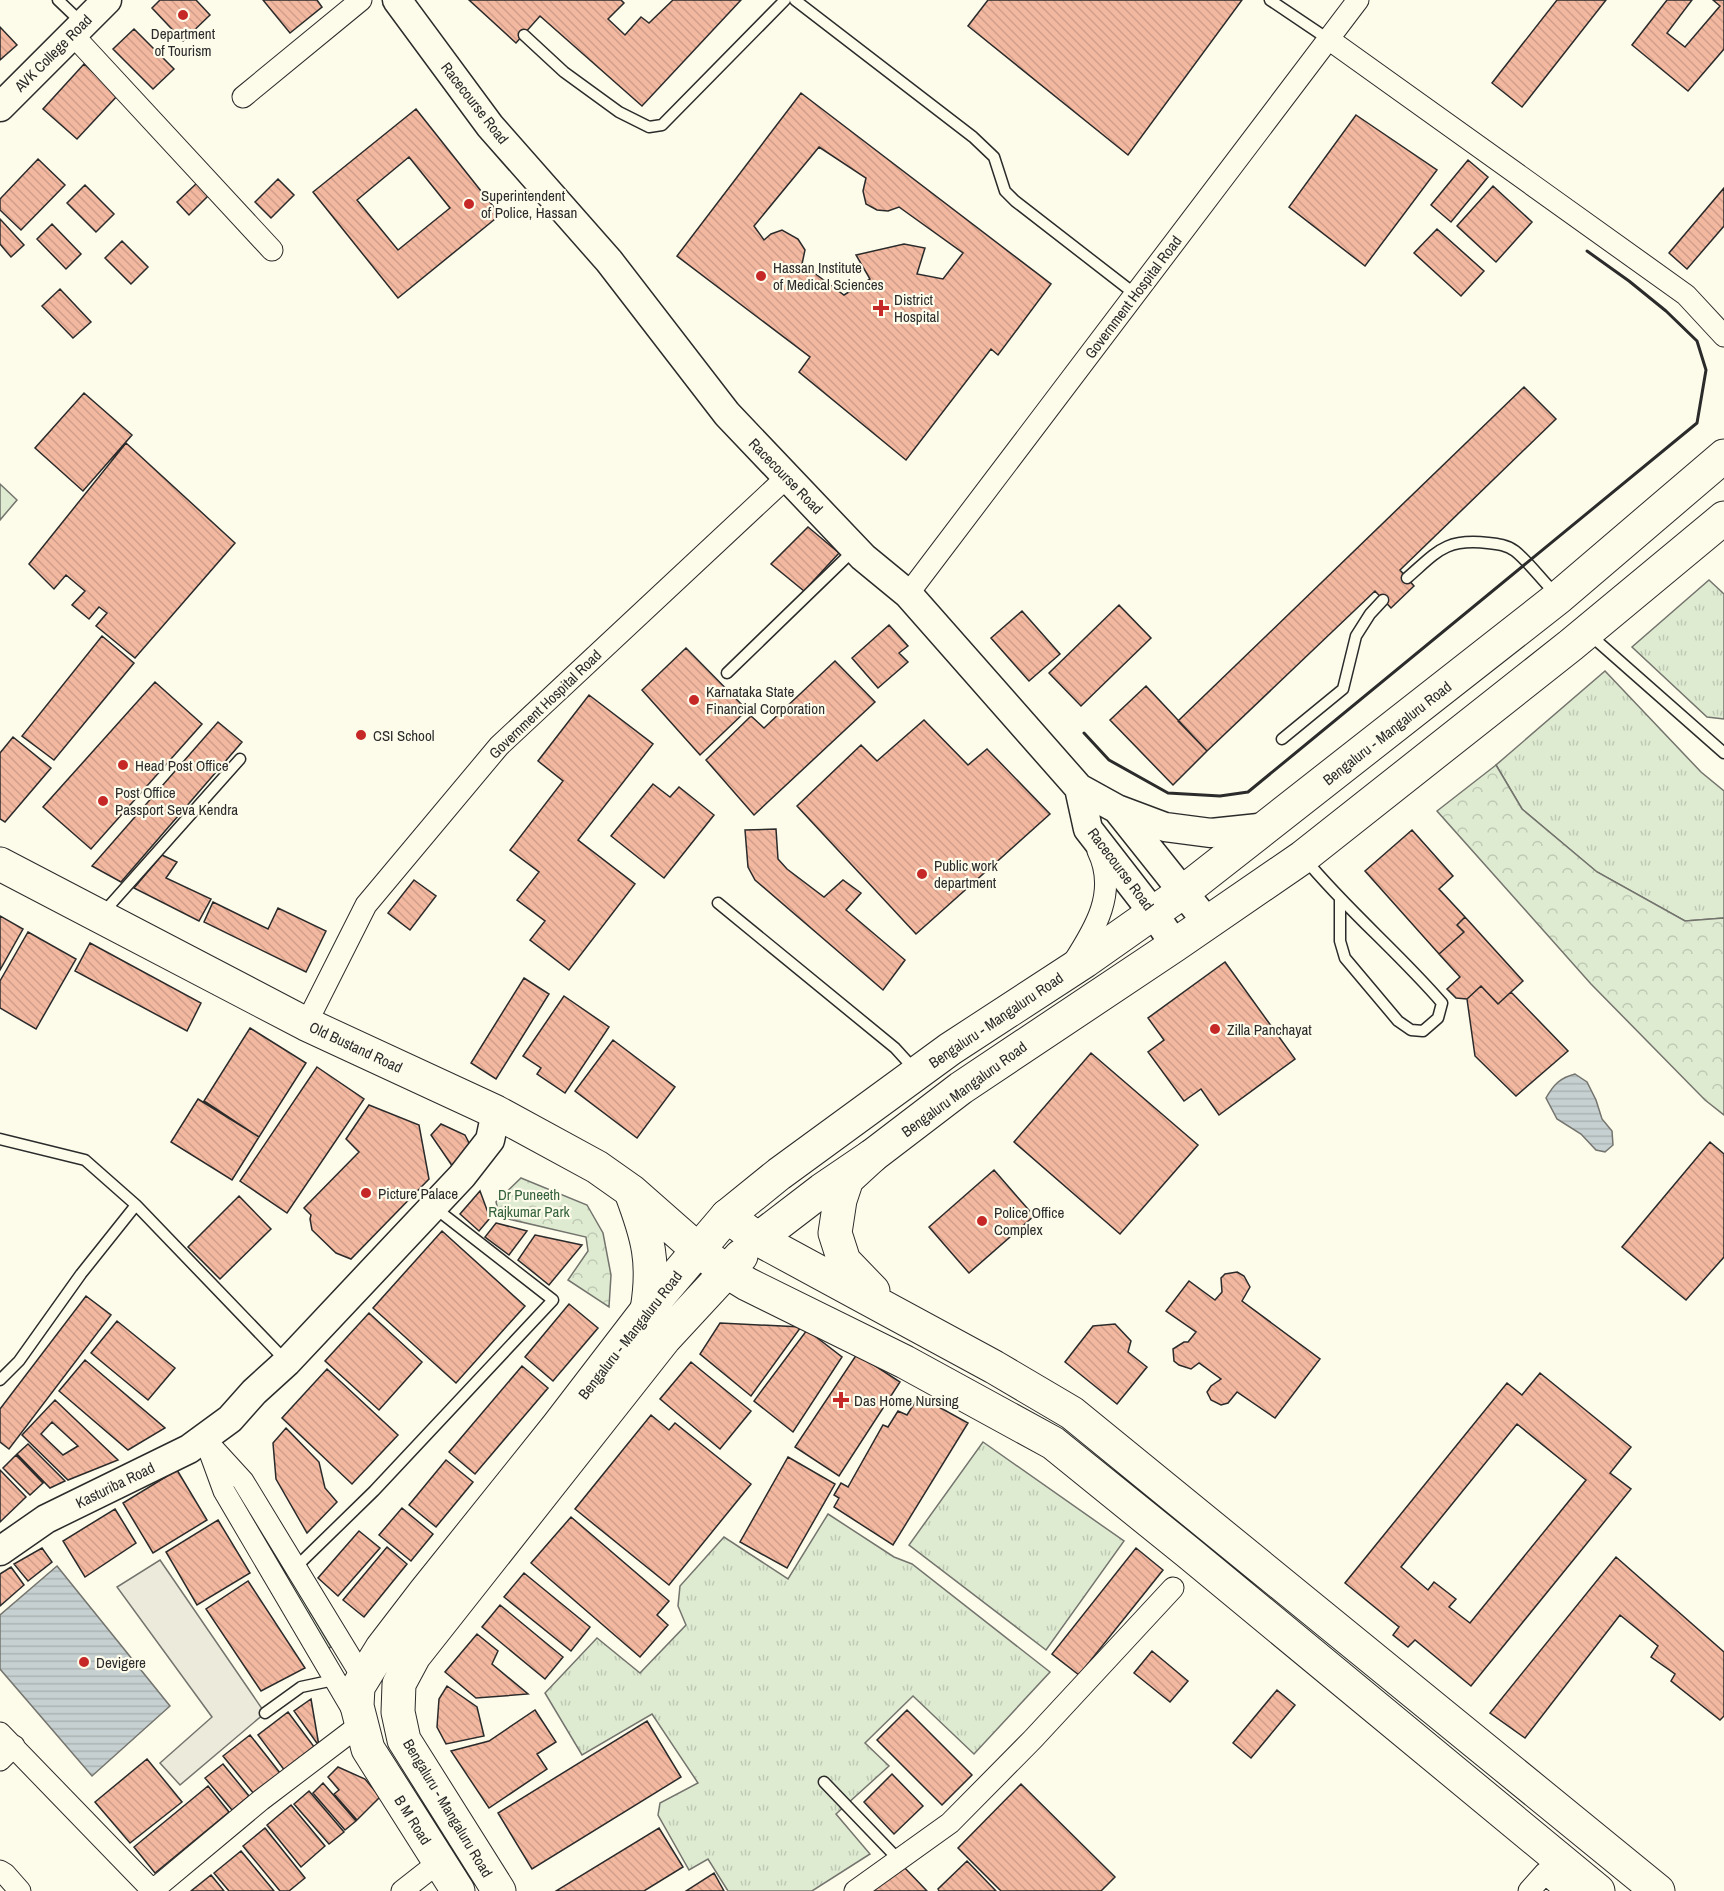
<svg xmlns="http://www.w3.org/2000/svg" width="1724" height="1891" viewBox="0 0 1724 1891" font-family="'Archivo Narrow',sans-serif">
<defs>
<pattern id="grass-tufts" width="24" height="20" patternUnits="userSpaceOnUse" patternTransform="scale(1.5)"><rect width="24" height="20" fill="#deebd1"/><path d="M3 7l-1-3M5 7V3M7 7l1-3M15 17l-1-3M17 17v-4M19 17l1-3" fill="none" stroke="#bfcab4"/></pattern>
<pattern id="forest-crowns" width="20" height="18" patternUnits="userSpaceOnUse" patternTransform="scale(1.5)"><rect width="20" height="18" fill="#deebd1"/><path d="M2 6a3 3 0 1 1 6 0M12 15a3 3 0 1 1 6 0" fill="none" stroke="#bfcab4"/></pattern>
<pattern id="water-rules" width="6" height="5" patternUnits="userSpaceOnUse" patternTransform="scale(1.5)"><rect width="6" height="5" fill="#c7d0d0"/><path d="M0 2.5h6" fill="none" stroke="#abb3b3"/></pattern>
<pattern id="building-back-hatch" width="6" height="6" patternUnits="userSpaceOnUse" patternTransform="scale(1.5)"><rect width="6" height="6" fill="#f2b8a0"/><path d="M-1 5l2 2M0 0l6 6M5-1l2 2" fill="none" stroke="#d09e8a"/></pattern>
</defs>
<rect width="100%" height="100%" fill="#fdfbea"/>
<path fill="url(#grass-tufts)" stroke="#74746e" stroke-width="1.5" d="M 1709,580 L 1724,594 L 1724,719 L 1707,717 L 1632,647 Z
M 1605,671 L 1701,772 L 1724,791 L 1724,918 L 1685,921 L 1597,872 L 1522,809 L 1496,765 Z
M 983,1442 L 1124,1541 L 1046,1650 L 909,1545 Z
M 239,1491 L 331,1647 L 326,1650 L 233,1495 Z
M 828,1514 L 894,1557 L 912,1564 L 1050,1672 L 974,1754 L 913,1696 L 865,1743 L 889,1766 L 836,1814 L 870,1854 L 812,1891 L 728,1891 L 708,1859 L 689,1870 L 658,1815 L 660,1803 L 698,1783 L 652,1714 L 582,1755 L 545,1693 L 597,1638 L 640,1673 L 686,1625 L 678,1606 L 680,1586 L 724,1537 L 788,1579 Z"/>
<path fill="url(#forest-crowns)" stroke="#74746e" stroke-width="1.5" d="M 1496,765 L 1522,809 L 1597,872 L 1685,921 L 1724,918 L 1724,1115 L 1705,1100 L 1591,984 L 1437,811 Z
M 521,1178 L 587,1205 L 603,1233 L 611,1275 L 609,1307 L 568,1280 L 588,1251 L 586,1237 L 500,1217 L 496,1202 Z"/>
<path fill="#deebd1" stroke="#74746e" stroke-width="1.5" d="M 0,484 L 17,500 L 0,520 Z"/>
<path fill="#eceadb" stroke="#74746e" stroke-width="1.5" d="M 160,1560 L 265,1713 L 180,1785 L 160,1763 L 212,1717 L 117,1587 Z"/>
<path fill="url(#water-rules)" stroke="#74746e" stroke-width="1.5" d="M 1575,1074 L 1587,1082 L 1596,1100 L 1602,1119 L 1612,1131 L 1613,1145 L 1605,1152 L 1596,1150 L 1581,1134 L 1557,1119 L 1546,1098 C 1554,1084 1560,1078 1575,1074 Z
M 57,1566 L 170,1706 L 92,1776 L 0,1669 L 0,1615 Z"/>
<path fill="url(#building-back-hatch)" stroke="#2b2b2b" stroke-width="1.5" fill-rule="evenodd" d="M 160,0 L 196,0 L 210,15 L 183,41 L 152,8 Z
M 263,0 L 317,0 L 322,7 L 290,33 Z
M 469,0 L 621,0 L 624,3 L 608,19 L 625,35 L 641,17 L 649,23 L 673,0 L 741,0 L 642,106 L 540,16 L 516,43 Z
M 988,0 L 1242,0 L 1128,155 L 968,26 Z
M 1557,0 L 1606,0 L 1522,107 L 1492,83 Z
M 1667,0 L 1692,0 L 1667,33 L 1685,47 L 1720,6 L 1713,0 L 1724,0 L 1724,49 L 1688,91 L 1632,45 Z
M 0,27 L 17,45 L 0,60 Z
M 134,29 L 174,69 L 153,89 L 113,49 Z
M 84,64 L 118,95 L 77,139 L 43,109 Z
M 801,93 L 1051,284 L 998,355 L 991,349 L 906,460 L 799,372 L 810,357 L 677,256 ZM 819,147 L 866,178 L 863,191 L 866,204 L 877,210 L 888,211 L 899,207 L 963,253 L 943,279 L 917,274 L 925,248 L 904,244 L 856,255 L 870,279 L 844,295 L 802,264 L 805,250 L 798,239 L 782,230 L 771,234 L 764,240 L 754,226 Z
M 416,109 L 500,215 L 398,298 L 313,192 ZM 409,157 L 450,208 L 398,250 L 357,200 Z
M 1356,115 L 1437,170 L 1365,266 L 1289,207 Z
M 38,159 L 65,185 L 21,230 L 0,210 L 0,199 Z
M 1468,160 L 1488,177 L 1451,222 L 1431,205 Z
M 278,179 L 294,195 L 271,218 L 255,202 Z
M 198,182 L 210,194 L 189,215 L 177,202 Z
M 85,185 L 114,214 L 96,232 L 67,203 Z
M 1493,186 L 1532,222 L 1496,262 L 1457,226 Z
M 1724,188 L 1724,226 L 1687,269 L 1669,253 Z
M 0,219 L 24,245 L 11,257 L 0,244 Z
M 52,224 L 81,254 L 66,269 L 37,239 Z
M 1437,229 L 1484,271 L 1461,296 L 1414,253 Z
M 122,241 L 148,267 L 131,284 L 105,258 Z
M 60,289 L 91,322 L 73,338 L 42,306 Z
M 1524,387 L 1556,419 L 1400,570 L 1414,586 L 1391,608 L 1375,591 L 1207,751 L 1178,721 Z
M 84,393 L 132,435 L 83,491 L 35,448 Z
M 126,443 L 235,543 L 135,658 L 96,626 L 107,613 L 99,607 L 89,619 L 72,605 L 85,591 L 66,575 L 54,589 L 29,564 Z
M 808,527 L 839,553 L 804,591 L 771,564 Z
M 1119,605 L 1151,638 L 1081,706 L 1049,673 Z
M 1022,611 L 1060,654 L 1029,681 L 991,638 Z
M 889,625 L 908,646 L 899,653 L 908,662 L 878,688 L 852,658 Z
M 102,636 L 134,663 L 54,760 L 22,736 Z
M 686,648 L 747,710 L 700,755 L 642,690 Z
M 835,661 L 875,702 L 754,815 L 706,760 L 751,716 L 764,728 Z
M 155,682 L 202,724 L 91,849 L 43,807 Z
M 1146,686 L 1207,751 L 1173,785 L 1110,720 Z
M 589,695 L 653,744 L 578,840 L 635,884 L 569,970 L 530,940 L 545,921 L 517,900 L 539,872 L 510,850 L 563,781 L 538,761 Z
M 924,720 L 968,765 L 987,749 L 1050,814 L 916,934 L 797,806 L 861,745 L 877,761 Z
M 218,722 L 242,742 L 121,882 L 92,866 Z
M 13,737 L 51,768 L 5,822 L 0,819 L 0,753 Z
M 653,784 L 670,797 L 679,787 L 714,815 L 664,878 L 611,836 Z
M 776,829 L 778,859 L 787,869 L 824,897 L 843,880 L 861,893 L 846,910 L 905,960 L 883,990 L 755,880 L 748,867 L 745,830 Z
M 1412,830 L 1453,876 L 1439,889 L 1465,917 L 1457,925 L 1464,932 L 1439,954 L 1365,871 Z
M 162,855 L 177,862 L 166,878 L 211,899 L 199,921 L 134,888 Z
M 414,880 L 436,896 L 410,930 L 388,913 Z
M 213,902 L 268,929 L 278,908 L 326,931 L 306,972 L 204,922 Z
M 0,916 L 23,929 L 0,970 Z
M 1465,917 L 1523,981 L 1498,1004 L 1481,986 L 1467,999 L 1456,998 L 1447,989 L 1460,977 L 1439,954 L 1464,932 L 1457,925 Z
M 28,932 L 76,959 L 36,1029 L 0,1008 L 0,981 Z
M 90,943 L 201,1003 L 187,1031 L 75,971 Z
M 1225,962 L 1295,1059 L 1219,1115 L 1201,1089 L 1184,1101 L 1148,1052 L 1164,1040 L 1148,1018 Z
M 524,978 L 549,994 L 496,1079 L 471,1063 Z
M 1481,986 L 1498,1004 L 1511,992 L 1568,1051 L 1516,1096 L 1475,1056 L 1467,999 Z
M 564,996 L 609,1027 L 565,1093 L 537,1074 L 541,1068 L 523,1056 Z
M 250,1028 L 306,1063 L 259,1137 L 204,1101 Z
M 613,1040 L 675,1087 L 637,1138 L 575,1091 Z
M 1091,1053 L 1198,1145 L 1120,1234 L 1014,1142 Z
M 317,1067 L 364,1099 L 287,1213 L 240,1181 Z
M 198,1099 L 259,1137 L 232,1180 L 171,1142 Z
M 369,1105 L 419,1125 L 429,1179 L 351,1259 L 336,1253 L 312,1230 L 310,1219 L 311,1215 L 304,1208 L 359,1152 L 346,1139 Z
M 441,1124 L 465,1135 L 471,1147 L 453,1167 L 431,1135 Z
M 1710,1142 L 1724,1154 L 1724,1257 L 1686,1300 L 1622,1247 Z
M 994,1170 L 1034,1216 L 969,1273 L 929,1227 Z
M 480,1191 L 490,1218 L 479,1231 L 460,1214 Z
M 239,1196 L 271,1229 L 220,1279 L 188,1247 Z
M 496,1223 L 527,1231 L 509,1255 L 485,1237 Z
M 442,1231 L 525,1306 L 456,1383 L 373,1308 Z
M 535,1235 L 582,1245 L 549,1285 L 518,1260 Z
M 1237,1272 L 1244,1276 L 1250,1287 L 1242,1301 L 1320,1359 L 1275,1418 L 1237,1392 L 1228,1403 L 1221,1405 L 1211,1400 L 1207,1392 L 1211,1386 L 1221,1379 L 1199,1363 L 1191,1369 L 1179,1365 L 1174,1361 L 1173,1349 L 1184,1342 L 1188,1342 L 1196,1332 L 1166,1311 L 1189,1281 L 1215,1300 L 1222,1292 L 1221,1278 L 1225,1274 Z
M 86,1296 L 111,1315 L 9,1449 L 0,1442 L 0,1409 Z
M 569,1304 L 598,1328 L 553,1381 L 525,1357 Z
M 369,1313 L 422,1362 L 379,1410 L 325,1361 Z
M 117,1321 L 175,1368 L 148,1400 L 91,1353 Z
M 720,1323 L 801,1327 L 751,1396 L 700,1354 Z
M 1115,1324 L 1131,1341 L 1128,1352 L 1147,1367 L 1117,1404 L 1065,1362 L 1093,1326 Z
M 807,1330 L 842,1357 L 793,1432 L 754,1401 Z
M 857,1354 L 900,1382 L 839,1476 L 795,1447 Z
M 85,1360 L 165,1428 L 128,1450 L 59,1391 Z
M 691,1362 L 751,1411 L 720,1449 L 660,1399 Z
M 522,1366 L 548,1388 L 475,1474 L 449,1452 Z
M 327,1369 L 398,1435 L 352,1484 L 282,1418 Z
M 1540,1373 L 1631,1447 L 1610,1473 L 1631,1489 L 1471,1686 L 1415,1640 L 1408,1647 L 1393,1635 L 1399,1627 L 1345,1583 L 1507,1383 L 1522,1395 ZM 1517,1424 L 1586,1480 L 1470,1623 L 1449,1607 L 1456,1599 L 1434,1582 L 1428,1590 L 1401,1567 Z
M 919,1396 L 968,1423 L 893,1545 L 834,1507 L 839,1498 L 834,1495 L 841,1483 L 848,1487 L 883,1425 L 888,1427 L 898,1411 L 907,1415 Z
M 55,1400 L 118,1460 L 68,1480 L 22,1435 ZM 52,1422 L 78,1446 L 63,1455 L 41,1434 Z
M 651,1415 L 669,1430 L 675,1423 L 751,1484 L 669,1585 L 575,1509 Z
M 286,1428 L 319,1462 L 325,1488 L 337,1502 L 307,1533 L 276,1479 L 273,1443 Z
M 28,1444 L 65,1481 L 50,1488 L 17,1454 Z
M 16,1455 L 43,1483 L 30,1495 L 3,1468 Z
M 788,1457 L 835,1484 L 787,1568 L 740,1542 Z
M 446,1460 L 473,1482 L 436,1527 L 409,1505 Z
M 0,1470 L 26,1497 L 0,1522 Z
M 177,1470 L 207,1520 L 153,1553 L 123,1503 Z
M 402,1508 L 433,1534 L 411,1561 L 379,1535 Z
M 115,1509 L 136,1543 L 85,1577 L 63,1541 Z
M 571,1517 L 669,1601 L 657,1615 L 668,1625 L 640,1657 L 531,1563 Z
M 218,1520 L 250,1573 L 197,1605 L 166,1552 Z
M 359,1531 L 380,1548 L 338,1596 L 318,1578 Z
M 387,1547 L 407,1564 L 364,1617 L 343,1600 Z
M 42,1548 L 52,1562 L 28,1581 L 14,1564 Z
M 1136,1548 L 1163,1570 L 1079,1675 L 1052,1654 Z
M 1616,1557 L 1724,1652 L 1724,1716 L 1720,1720 L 1671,1681 L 1675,1674 L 1651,1657 L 1658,1646 L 1620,1615 L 1525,1738 L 1490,1713 Z
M 11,1567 L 24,1585 L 0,1606 L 0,1574 Z
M 524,1573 L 590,1627 L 571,1651 L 504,1597 Z
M 248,1581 L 305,1668 L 261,1691 L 206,1609 Z
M 500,1605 L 563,1657 L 545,1679 L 482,1627 Z
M 477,1634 L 498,1651 L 492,1664 L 528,1694 L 476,1698 L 445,1672 Z
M 1152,1651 L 1188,1681 L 1170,1702 L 1134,1673 Z
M 447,1686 L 477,1707 L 484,1736 L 446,1744 L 437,1727 L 439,1699 Z
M 1277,1690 L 1295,1705 L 1251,1758 L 1233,1743 Z
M 311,1699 L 319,1746 L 294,1711 Z
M 535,1710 L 556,1742 L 537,1754 L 547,1769 L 489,1808 L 451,1751 L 489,1741 Z
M 907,1710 L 972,1775 L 942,1805 L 877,1740 Z
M 288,1712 L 315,1748 L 285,1771 L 258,1735 Z
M 647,1721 L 681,1777 L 532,1869 L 498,1813 Z
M 250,1735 L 280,1773 L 254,1794 L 223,1756 Z
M 147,1759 L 182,1802 L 130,1843 L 95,1802 Z
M 223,1764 L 249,1796 L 232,1810 L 205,1778 Z
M 338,1767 L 365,1779 L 380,1797 L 357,1820 L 334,1794 L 339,1790 L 328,1777 Z
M 892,1774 L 923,1806 L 894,1834 L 864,1802 Z
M 323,1783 L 356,1821 L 345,1830 L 313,1793 Z
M 1021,1784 L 1115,1877 L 1101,1891 L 1001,1891 L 958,1848 Z
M 208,1786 L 229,1812 L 155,1873 L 134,1847 Z
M 309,1791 L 344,1832 L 329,1844 L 294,1804 Z
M 291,1805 L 325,1846 L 301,1867 L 267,1825 Z
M 265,1828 L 305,1878 L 289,1891 L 280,1891 L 243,1846 Z
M 659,1828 L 683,1867 L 644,1891 L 556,1891 Z
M 241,1851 L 274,1891 L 229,1891 L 214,1873 Z
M 967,1861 L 996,1891 L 939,1891 L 938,1889 Z
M 901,1864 L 927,1891 L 872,1891 Z
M 714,1873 L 724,1891 L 686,1891 Z
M 211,1875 L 224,1891 L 191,1891 Z"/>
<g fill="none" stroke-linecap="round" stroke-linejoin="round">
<g stroke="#2b2b2b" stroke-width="13">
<path id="lane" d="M 58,0 L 82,23
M 795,0 L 973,137 L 994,157 L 1005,191 L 1015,201 L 1135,294
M 1270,0 L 1331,41
M 524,35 L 564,72 L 619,112 L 649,127 L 662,125 L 785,0
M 1407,578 C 1437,552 1445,538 1488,543 C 1498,544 1507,545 1515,551 C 1528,561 1544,583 1557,595
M 1589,634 L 1724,753
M 727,673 L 854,550
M 1282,739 L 1343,689 L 1356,636 L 1370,614 L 1383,600
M 1305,859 C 1347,910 1399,953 1442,1003 L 1438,1018 L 1423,1031 L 1411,1030 L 1398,1021 L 1345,958 L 1340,941 L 1340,899
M 718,903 L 895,1048 L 915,1070
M 102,914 L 240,759
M 0,1139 L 85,1160 L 136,1205 L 81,1274 L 19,1361 L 0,1380
M 136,1205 L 286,1361
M 295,1568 L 374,1491 L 553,1300 L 435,1208
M 265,1713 L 301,1687 L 334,1680
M 824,1782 L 898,1859"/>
</g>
<g stroke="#2b2b2b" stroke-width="23">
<path id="street" d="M 72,34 L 272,250
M 1334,43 L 1686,295 L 1724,336
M 243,97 L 361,0
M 908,594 L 1358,0
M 1073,963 C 1095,929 1118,892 1098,851
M 306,1024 L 366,905 L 499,746 L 787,477
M 211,1446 L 243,1481 L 363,1678
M 0,1733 L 153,1891
M 0,1760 L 14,1746
M 0,1871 L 5,1874 L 20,1891
M 152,1891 L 261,1800 L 361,1724 L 224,1491 L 205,1439
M 402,1891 L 439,1862
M 855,1891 L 950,1823 L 1033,1739 L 1173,1588
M 1529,1891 L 1545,1873 L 1566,1891"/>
</g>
<g stroke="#2b2b2b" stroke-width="31">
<path id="secondary" d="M 397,0 L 490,126 L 609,261 L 727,414 L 863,557 L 908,594 L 1079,788 L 1088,829 L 1154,914 L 1175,945
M 0,107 L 107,0
M 1079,788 L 1117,809 L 1207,922
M 1117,809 L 1165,827 L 1211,833 L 1268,827
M 0,1551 L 46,1519 L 189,1449 L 230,1419 L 254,1392 L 287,1362 L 462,1176 L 490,1140 L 496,1112"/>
</g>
<g stroke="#2b2b2b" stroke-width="35">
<path id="primary" d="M 0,864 L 306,1024 L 496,1112 L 597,1167 L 631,1191 L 698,1250
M 631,1192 C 648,1237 655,1262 647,1310
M 727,1216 L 779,1174 L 950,1049 L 1085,961 L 1183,892 L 1559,597 L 1724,456
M 758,1239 L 822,1190 L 872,1156 L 961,1088 L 1175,945 L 1303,857 L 1571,645 L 1724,518"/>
</g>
<g stroke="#2b2b2b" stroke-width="35">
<path id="highway" d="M 872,1156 L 847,1179 L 840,1200 L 835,1233 L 844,1261 L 873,1291
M 698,1250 L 726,1271 L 747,1284 L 905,1362 L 1053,1443 L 1189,1553 L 1598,1891
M 458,1891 L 368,1749 L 357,1706 L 358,1687 L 382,1648 L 425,1592 L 558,1426 L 647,1310 L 727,1216 L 758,1239 L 994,1367 L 1072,1413 L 1658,1891
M 499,1891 L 404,1740 L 398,1712 L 399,1684 L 414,1656 L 665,1338 L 741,1256"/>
</g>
<use href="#lane" stroke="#fdfbea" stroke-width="10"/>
<use href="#street" stroke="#fdfbea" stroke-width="21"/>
<use href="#secondary" stroke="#fdfbea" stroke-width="28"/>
<use href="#primary" stroke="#fdfbea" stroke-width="33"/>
<use href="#highway" stroke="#fdfbea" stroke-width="33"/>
<path stroke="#2b2b2b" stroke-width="3" d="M 1084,733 L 1109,760 L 1168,793 L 1220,796 L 1248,792 L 1697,423 L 1706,370 L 1697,341 L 1666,311 L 1629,281 L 1587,251"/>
</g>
<g fill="#c62828" stroke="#fdfbea" stroke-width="2">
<circle cx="183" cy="15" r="6"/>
<circle cx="469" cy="204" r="6"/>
<circle cx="761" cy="276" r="6"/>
<path d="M878 299h6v6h6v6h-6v6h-6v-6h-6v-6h6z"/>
<circle cx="694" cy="700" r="6"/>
<circle cx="361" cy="735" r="6"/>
<circle cx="123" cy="765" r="6"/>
<circle cx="103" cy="801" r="6"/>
<circle cx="922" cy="874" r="6"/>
<circle cx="1215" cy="1029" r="6"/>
<circle cx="366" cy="1193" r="6"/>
<circle cx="982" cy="1221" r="6"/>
<path d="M838 1391h6v6h6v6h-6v6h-6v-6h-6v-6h6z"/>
<circle cx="84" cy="1662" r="6"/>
</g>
<g text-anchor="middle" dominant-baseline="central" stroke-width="4.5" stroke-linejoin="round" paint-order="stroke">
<g font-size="15" fill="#2b2b2b" stroke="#fdfbea" text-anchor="start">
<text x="183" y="33" text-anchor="middle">Department<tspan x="183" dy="17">of Tourism</tspan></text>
<text x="481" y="195">Superintendent<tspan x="481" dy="17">of Police, Hassan</tspan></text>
<text x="773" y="267">Hassan Institute<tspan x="773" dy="17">of Medical Sciences</tspan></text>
<text x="894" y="299">District<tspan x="894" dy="17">Hospital</tspan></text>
<text x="706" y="691">Karnataka State<tspan x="706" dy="17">Financial Corporation</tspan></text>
<text x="373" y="735">CSI School</text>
<text x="135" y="765">Head Post Office</text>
<text x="115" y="792">Post Office<tspan x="115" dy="17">Passport Seva Kendra</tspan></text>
<text x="934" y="865">Public work<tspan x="934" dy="17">department</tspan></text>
<text x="1227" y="1029">Zilla Panchayat</text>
<text x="378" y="1193">Picture Palace</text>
<text x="994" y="1212">Police Office<tspan x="994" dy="17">Complex</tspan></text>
<text x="854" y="1400">Das Home Nursing</text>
<text x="96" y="1662">Devigere</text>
</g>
<g font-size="15" fill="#2b2b2b" stroke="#fdfbea">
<text transform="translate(53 53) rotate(-45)">AVK College Road</text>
<text transform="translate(475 103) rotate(52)">Racecourse Road</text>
<text transform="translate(1133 297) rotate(-53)">Government Hospital Road</text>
<text transform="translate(786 476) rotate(46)">Racecourse Road</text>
<text transform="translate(545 704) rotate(-44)">Government Hospital Road</text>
<text transform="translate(1387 733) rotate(-38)">Bengaluru - Mangaluru Road</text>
<text transform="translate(1121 869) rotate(53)">Racecourse Road</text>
<text transform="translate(996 1020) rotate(-34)">Bengaluru - Mangaluru Road</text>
<text transform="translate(356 1047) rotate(25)">Old Bustand Road</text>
<text transform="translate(964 1089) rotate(-36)">Bengaluru Mangaluru Road</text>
<text transform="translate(630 1335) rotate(-52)">Bengaluru - Mangaluru Road</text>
<text transform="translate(115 1485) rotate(-26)">Kasturiba Road</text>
<text transform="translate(448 1808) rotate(59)">Bengaluru - Mangaluru Road</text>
<text transform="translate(413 1820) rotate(58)">B M Road</text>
</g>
<g font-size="15" fill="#34623c" stroke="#fdfbea">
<text x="529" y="1194">Dr Puneeth<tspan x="529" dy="17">Rajkumar Park</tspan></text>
</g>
</g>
</svg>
